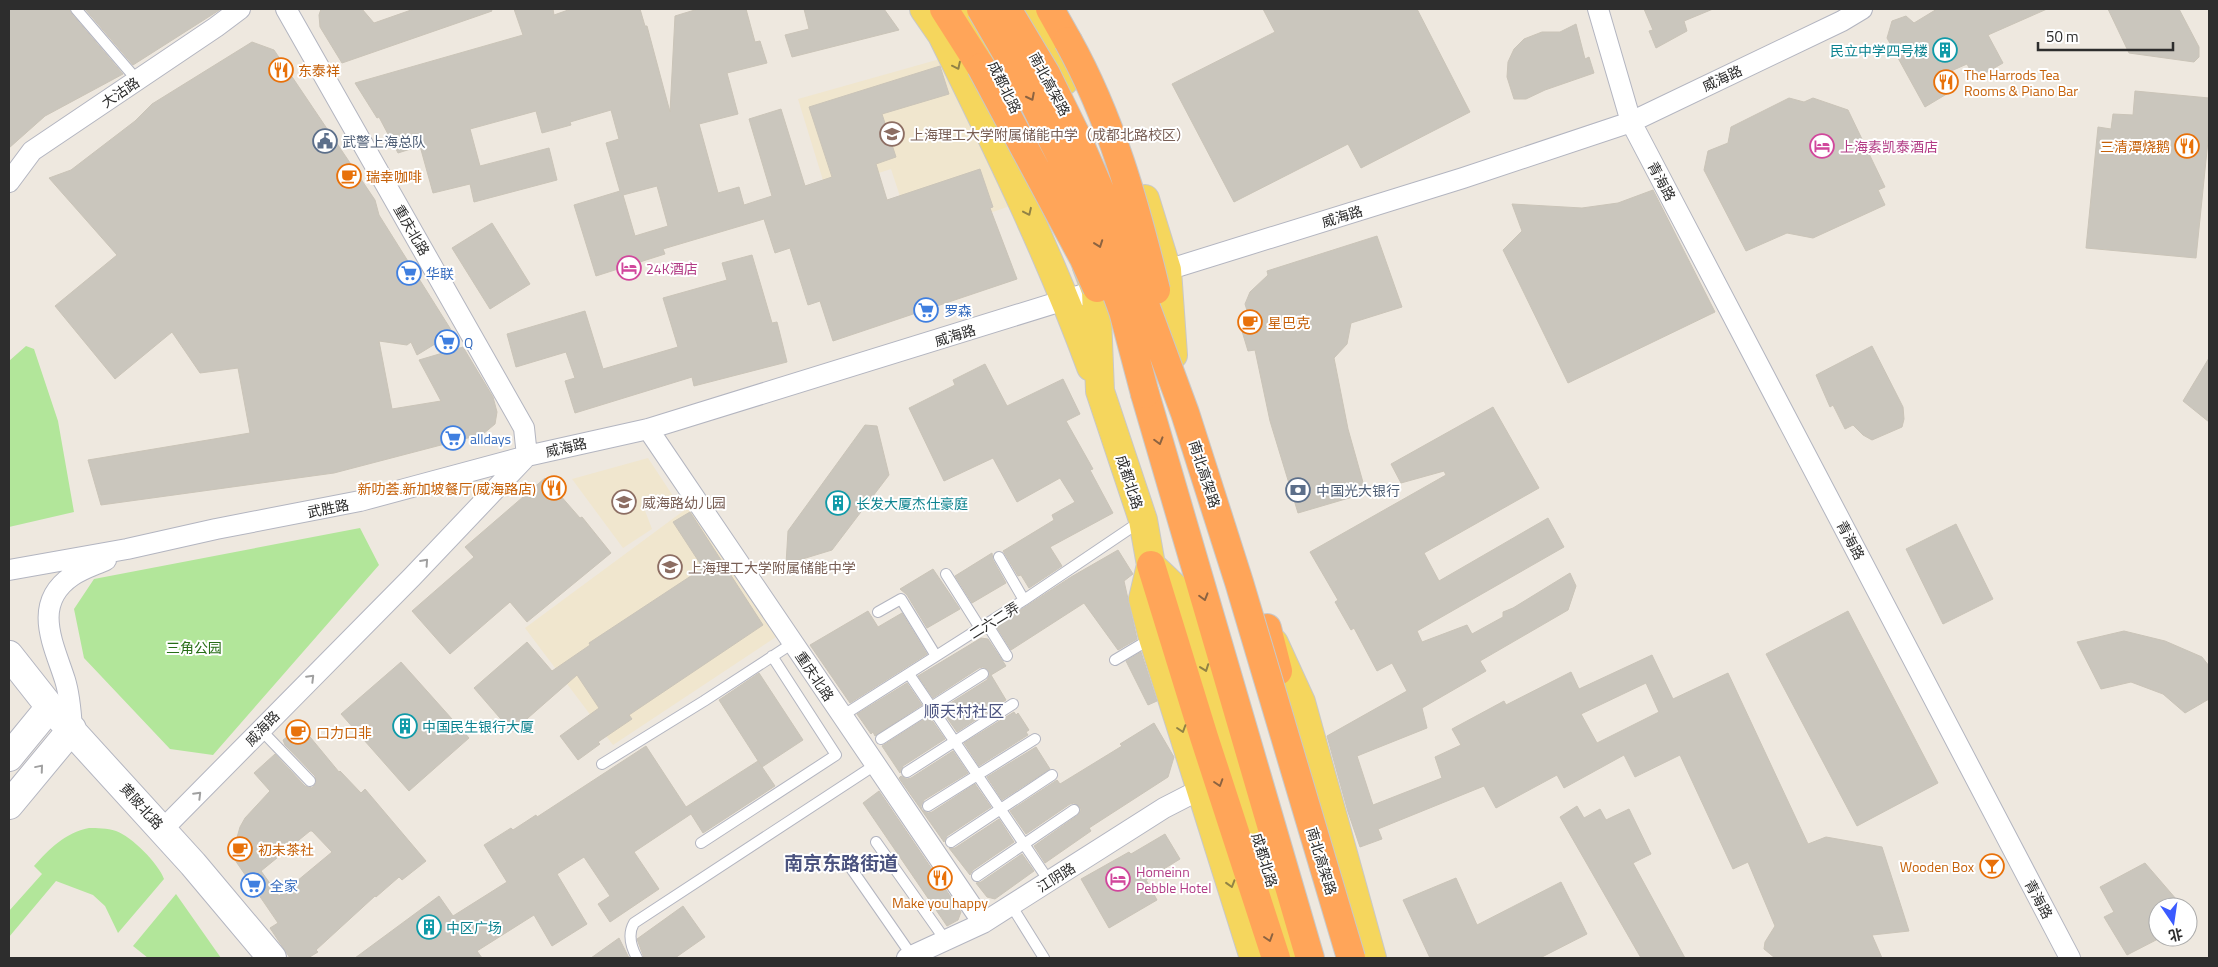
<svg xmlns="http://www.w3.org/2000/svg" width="2218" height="967" viewBox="0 0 2218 967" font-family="'Titillium Web','Noto Sans SC',sans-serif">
<rect width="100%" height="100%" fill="#eee8df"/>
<path fill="#f0e6ce" d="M 940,59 L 1010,206 L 914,239 L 891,169 L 826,190 L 798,99 Z
M 648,458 L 673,496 L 644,508 L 652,529 L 623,548 L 572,479 Z
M 690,506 L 779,635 L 613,745 L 525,628 Z"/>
<path fill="#b2e69a" d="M 26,346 L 34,349 L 58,421 L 74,512 L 9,527 L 9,361 Z
M 360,528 L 379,565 L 213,755 L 170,749 L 84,658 L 74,609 L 94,579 Z
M 89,828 C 97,828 107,828 116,831 C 131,836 159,864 164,879 L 118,933 L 105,906 L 93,895 L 56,881 L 9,937 L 9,911 L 42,874 L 34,866 C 50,848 65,833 89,828 Z
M 176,894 L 221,958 L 148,958 L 133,946 Z"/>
<path fill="#cac6bd" stroke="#cac4b8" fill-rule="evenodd" d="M 9,9 L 69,9 L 71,13 L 123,74 L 45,116 L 9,148 Z
M 85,9 L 221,9 L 133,65 Z
M 321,9 L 362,9 L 374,23 L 414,9 L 491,9 L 492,11 L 342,63 L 320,27 L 319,15 Z
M 514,9 L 553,9 L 554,15 L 571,9 L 640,9 L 645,26 L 647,26 L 670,112 L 675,16 L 698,9 L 746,9 L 755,42 L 760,41 L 767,63 L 727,73 L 738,114 L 699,124 L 718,193 L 739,187 L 744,205 L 772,196 L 749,119 L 781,109 L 805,186 L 832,177 L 809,107 L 940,66 L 949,94 L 882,114 L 896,157 L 876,164 L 887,200 L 980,169 L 993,207 L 990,208 L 1017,279 L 833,341 L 820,301 L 808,305 L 790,248 L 775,253 L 764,219 L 663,249 L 665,254 L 596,276 L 574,205 L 620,191 L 606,143 L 619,139 L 611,110 L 570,122 L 571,125 L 542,133 L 536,111 L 470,129 L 480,166 L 549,148 L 557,180 L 474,202 L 470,184 L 433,193 L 420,146 L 398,153 L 379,117 L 377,118 L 355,83 L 523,35 ZM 657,186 L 668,226 L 635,236 L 623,195 Z
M 804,9 L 884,9 L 899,30 L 792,57 L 785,35 L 809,29 Z
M 1263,9 L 1417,9 L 1470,112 L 1361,168 L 1348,144 L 1234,202 L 1172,84 L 1275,32 Z
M 1644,9 L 1713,9 L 1684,21 L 1687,31 L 1656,48 L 1649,31 L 1653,30 Z
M 1937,9 L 2047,9 L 1988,35 L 2003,63 L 1975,79 L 1967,64 L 1942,75 L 1950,92 L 1925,107 L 1887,38 L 1892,21 L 1906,16 L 1914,23 Z
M 2108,9 L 2179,9 L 2199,47 L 2199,57 L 2194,62 L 2129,53 Z
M 1576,24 L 1585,59 L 1589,57 L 1594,73 L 1545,90 L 1526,99 L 1514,99 L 1507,77 L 1508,62 L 1514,49 L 1524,39 L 1542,32 L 1560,32 Z
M 252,42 L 274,50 L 375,200 L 379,215 L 453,333 L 417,355 L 411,342 L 407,345 L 379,341 L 392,409 L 441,401 L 419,360 L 463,347 L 493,397 L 497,412 L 495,424 L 483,434 L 334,473 L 101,505 L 88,460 L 250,433 L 238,368 L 200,373 L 172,332 L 115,379 L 55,306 L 117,255 L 49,178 L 71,170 L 135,121 L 152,104 Z
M 2135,91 L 2209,98 L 2209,131 L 2196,258 L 2086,248 L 2098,127 L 2111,129 L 2113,114 L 2133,115 Z
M 1789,98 L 1804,102 L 1813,98 L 1848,110 L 1885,187 L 1878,190 L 1885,205 L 1813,238 L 1787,233 L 1746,251 L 1704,170 L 1708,151 L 1728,143 L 1731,127 Z
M 1653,190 L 1715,312 L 1568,383 L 1503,250 L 1522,231 L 1512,204 L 1582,208 L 1618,203 Z
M 492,223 L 530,284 L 490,309 L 452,248 Z
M 1377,236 L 1402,307 L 1351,323 L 1347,344 L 1334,358 L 1348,429 L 1366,493 L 1298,513 L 1270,421 L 1255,350 L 1248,351 L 1239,321 L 1249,317 L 1245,304 L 1250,292 L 1268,275 L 1267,271 Z
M 752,255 L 772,323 L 777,322 L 787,362 L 694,386 L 692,377 L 575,413 L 565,381 L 575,378 L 566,352 L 516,367 L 507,334 L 585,311 L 603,369 L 678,347 L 663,298 L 727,280 L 722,263 Z
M 1872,346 L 1903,407 L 1904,419 L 1902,427 L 1872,440 L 1863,435 L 1853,425 L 1845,429 L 1833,405 L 1830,407 L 1816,375 Z
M 2209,358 L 2209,422 L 2183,401 Z
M 985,364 L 1007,406 L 1063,379 L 1080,414 L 1066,421 L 1093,469 L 1090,470 L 1113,513 L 1050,547 L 1062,566 L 1029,588 L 1021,575 L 1018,576 L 1003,551 L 1054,520 L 1052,515 L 1075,502 L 1060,478 L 1017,502 L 993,458 L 944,481 L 909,408 L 955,385 L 953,380 Z
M 1493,407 L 1539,488 L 1424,553 L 1439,581 L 1548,518 L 1564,547 L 1417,631 L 1422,642 L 1467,625 L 1472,634 L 1503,617 L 1503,612 L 1513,608 L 1570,573 L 1576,586 L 1568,610 L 1480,661 L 1486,671 L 1422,708 L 1427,728 L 1357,756 L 1373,805 L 1442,778 L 1435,757 L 1461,745 L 1452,729 L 1504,701 L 1506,705 L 1571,672 L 1579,689 L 1652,655 L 1673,699 L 1728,673 L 1808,844 L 1826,837 L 1882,847 L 1909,931 L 1872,935 L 1882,958 L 1775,958 L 1764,949 L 1765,942 L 1775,926 L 1748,862 L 1733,869 L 1680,755 L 1635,777 L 1624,755 L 1564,788 L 1557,775 L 1496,808 L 1484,786 L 1378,829 L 1382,839 L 1360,847 L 1348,812 L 1327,736 L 1407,691 L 1392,663 L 1377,671 L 1354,628 L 1351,630 L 1335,602 L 1338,600 L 1310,552 L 1446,475 L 1444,471 L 1401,483 L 1391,464 ZM 1646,683 L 1659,712 L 1597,743 L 1581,714 Z
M 865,425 L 877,426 L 889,475 L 832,550 L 786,564 L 788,531 Z
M 545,478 L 580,518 L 582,517 L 611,553 L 527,622 L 510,602 L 450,654 L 412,611 L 474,557 L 465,547 Z
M 690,512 L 763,625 L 629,715 L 632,719 L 598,742 L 600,744 L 578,760 L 560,736 L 599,708 L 577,675 L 512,732 L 474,688 L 527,642 L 552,671 L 590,645 L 589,643 L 703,568 L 673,522 Z
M 1956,524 L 1993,599 L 1943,624 L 1906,549 Z
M 1118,550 L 1133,574 L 1124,581 L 1137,639 L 1118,650 L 1084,603 L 1011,650 L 996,626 L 1071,577 Z
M 992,553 L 993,560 L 1006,583 L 972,603 L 955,576 Z
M 933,569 L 960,609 L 927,628 L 907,595 L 900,589 Z
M 868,611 L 878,627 L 902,613 L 927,654 L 850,703 L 810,645 Z
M 1848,611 L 1938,783 L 1857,826 L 1766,654 Z
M 2124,631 L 2165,641 L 2202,657 L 2209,666 L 2209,699 L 2185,713 L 2163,694 L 2131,682 L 2101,689 L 2077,642 Z
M 981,638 L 988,639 L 1006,666 L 991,675 L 1006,700 L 957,732 L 941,709 L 987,680 L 990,674 L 988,670 L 983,667 L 979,668 L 933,698 L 918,676 Z
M 1141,652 L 1157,701 L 1148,705 L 1126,661 Z
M 401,662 L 469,738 L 409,791 L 341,714 Z
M 759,673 L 803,740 L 762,767 L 719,700 Z
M 907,683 L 922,705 L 875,736 L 873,732 L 871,734 L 857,714 Z
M 1014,712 L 1016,715 L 1018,713 L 1029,730 L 1026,732 L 1028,735 L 979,766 L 964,743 Z
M 929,716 L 945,739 L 903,766 L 900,773 L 882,746 Z
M 1154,723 L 1174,757 L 1168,777 L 1089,828 L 1091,831 L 1045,863 L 1034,846 L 1078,815 L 1081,810 L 1079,806 L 1074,803 L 1070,804 L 1026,834 L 1010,811 L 1057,780 L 1060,784 L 1122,746 L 1120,744 Z
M 301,726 L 339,772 L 340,771 L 361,793 L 365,789 L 426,861 L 402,880 L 399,877 L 376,897 L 375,896 L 316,950 L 318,952 L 308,958 L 290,958 L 270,928 L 278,923 L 235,860 L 234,848 L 240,827 L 245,818 L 270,791 L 254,773 L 275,754 L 305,786 L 312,788 L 316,783 L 315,776 L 285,745 L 283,740 ZM 310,831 L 312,831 L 332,852 L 279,896 L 261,871 Z
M 646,746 L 686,807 L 758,761 L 775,786 L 703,833 L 691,814 L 634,852 L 659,889 L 610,922 L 598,904 L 610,896 L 584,857 L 557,874 L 587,924 L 552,946 L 534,915 L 477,951 L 482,958 L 355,958 L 439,896 L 453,916 L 507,882 L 484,845 L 511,828 L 513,830 L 536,815 L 537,817 Z
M 1036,747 L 1050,769 L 1002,800 L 987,777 Z
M 953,751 L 968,773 L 924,800 L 921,806 L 922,810 L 928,813 L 932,812 L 975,784 L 991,807 L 947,836 L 944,842 L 899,778 L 901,776 L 907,779 L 911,778 Z
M 879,791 L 961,912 L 958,920 L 947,926 L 863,803 Z
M 1577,806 L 1584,818 L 1600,809 L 1606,820 L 1629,809 L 1651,854 L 1633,863 L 1685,958 L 1641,958 L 1560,817 Z
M 999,819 L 1014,842 L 973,870 L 970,875 L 949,848 L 955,848 Z
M 1165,834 L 1180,859 L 1146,880 L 1157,900 L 1109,928 L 1081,879 L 1129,852 L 1131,854 Z
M 1022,854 L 1034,871 L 995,899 L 987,897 L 976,883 L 981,882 Z
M 2145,863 L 2183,907 L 2158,907 L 2158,939 L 2127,955 L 2104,917 L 2114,912 L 2100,887 Z
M 1456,878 L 1477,925 L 1561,882 L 1587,934 L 1540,958 L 1430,958 L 1403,900 Z
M 683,906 L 705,937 L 675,958 L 644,958 L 637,939 Z
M 619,938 L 629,958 L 591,958 Z"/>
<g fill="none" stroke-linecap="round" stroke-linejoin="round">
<g stroke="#b3b5c0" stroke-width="12">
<path id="lane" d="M 76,9 L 137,80
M 999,557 L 1024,600
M 946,574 L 980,628
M 878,612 L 901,599 L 936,656
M 987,624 L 1007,656
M 1115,660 L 1152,638
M 909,674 L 1049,881
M 842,716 L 1024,600 L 1141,521
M 261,730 L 310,781
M 881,739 L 983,674
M 602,764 L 704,701 L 793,643
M 907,772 L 1013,704
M 928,806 L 1035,739
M 876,842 L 946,941
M 951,842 L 1052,775
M 701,843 L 836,755 L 772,656
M 846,861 L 912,956
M 977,876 L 1074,810
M 1011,905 L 1044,958
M 637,958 C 631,947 627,935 634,923 L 875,765"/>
</g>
<g stroke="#b3b5c0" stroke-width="22">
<path id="street" d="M 286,9 L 524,428 L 527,456
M 1598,9 L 1631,122 L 2070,958
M 9,182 L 32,151 L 216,27 L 240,9
M 1154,274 L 1463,178 L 1631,122 L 1842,21 L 1862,9
M 648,429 L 983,923
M 9,570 L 127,549 L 216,529 L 360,501 L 527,456 L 648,429 L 1107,287
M 72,729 C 71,713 70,696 65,680 C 54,645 31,604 72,576 C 82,569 95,565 106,560
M 163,829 L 412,577 L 526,457
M 907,958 L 983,923 L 1164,808 L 1201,789"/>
</g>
<g stroke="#b3b5c0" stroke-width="30">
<path id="secondary" d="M 9,655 L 50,707 L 193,864 L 272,958
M 9,757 L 50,707
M 9,805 L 72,729"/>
</g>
<g stroke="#c8c8c8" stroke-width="30">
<path id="primary" d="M 924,9 L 942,35 C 996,144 1049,253 1091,367
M 964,9 L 1007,89
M 1026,9 L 1064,81
M 1145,199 L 1167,270 L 1173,355
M 1087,267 L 1096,291 L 1100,391 L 1143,520 L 1151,565 L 1175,588 L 1213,691 L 1296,958
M 1151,565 L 1143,599 L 1153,638 L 1254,958
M 1274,643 L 1301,702 L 1372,958"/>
</g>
<g stroke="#c8c8c8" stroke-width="30">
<path id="highway" d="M 944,9 L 981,67
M 1050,9 L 1068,41
M 1145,394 L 1310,958
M 1151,565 L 1204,737 L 1276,958
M 1267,628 L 1278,671"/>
</g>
<use href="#lane" stroke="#fff" stroke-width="10"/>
<use href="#street" stroke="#fff" stroke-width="20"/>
<use href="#secondary" stroke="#fff" stroke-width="28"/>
<use href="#primary" stroke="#f5d65d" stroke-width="28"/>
<use href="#highway" stroke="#ffa559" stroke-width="28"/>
<g stroke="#c8c8c8" stroke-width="30" stroke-linecap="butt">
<path id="highway-bridge" d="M 981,9 L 1024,83 L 1082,199 L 1123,311 L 1145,394
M 1007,9 L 1046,74 L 1075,133 L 1119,234 L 1185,413 L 1239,582 L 1351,958
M 1068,41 C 1111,118 1135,204 1156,290
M 981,67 L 1084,259 L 1097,288"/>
</g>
<use href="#highway-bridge" stroke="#ffa559" stroke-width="28"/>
</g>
<defs><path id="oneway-chevron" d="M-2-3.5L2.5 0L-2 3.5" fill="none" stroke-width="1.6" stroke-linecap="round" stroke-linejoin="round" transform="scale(1.25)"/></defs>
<g stroke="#918245">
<use href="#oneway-chevron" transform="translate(957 66) rotate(64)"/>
<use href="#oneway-chevron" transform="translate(1028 212) rotate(65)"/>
<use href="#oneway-chevron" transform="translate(1205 668) rotate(70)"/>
<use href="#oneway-chevron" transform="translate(1182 729) rotate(72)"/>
<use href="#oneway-chevron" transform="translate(1231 884) rotate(73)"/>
</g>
<g stroke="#8c6341">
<use href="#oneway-chevron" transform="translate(1031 97) rotate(63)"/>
<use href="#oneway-chevron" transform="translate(1099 244) rotate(70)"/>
<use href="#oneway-chevron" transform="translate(1159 441) rotate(74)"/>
<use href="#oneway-chevron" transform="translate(1204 597) rotate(74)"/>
<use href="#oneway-chevron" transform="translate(1219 783) rotate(72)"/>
<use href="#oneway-chevron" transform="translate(1269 938) rotate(72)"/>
</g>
<g stroke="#a0a0a0">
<use href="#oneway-chevron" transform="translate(425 562) rotate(-48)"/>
<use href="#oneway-chevron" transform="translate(311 678) rotate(-45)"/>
<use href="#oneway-chevron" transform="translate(40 768) rotate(-50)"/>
<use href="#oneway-chevron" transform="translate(198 795) rotate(-45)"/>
</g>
<defs>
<g id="building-ring" transform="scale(1.25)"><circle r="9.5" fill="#fff" stroke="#0f9aa8" stroke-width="1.5"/><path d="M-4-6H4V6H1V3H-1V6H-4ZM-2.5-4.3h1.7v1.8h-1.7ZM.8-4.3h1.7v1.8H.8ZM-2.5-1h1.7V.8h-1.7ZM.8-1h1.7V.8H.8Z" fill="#0f9aa8"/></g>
<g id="restaurant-ring" transform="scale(1.25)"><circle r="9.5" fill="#fff" stroke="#e8710a" stroke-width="1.5"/><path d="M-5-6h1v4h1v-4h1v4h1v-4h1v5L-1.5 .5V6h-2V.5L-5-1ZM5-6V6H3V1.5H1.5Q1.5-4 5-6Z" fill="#e8710a"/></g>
<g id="school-ring" transform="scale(1.25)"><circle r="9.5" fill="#fff" stroke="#8d6e63" stroke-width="1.5"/><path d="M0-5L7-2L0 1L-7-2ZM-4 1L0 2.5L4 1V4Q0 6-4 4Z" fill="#8d6e63"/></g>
<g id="civic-ring" transform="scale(1.25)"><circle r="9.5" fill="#fff" stroke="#5c6f8a" stroke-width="1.5"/><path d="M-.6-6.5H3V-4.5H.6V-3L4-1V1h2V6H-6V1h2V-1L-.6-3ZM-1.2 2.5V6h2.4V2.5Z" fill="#5c6f8a"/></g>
<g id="hotel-ring" transform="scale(1.25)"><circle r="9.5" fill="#fff" stroke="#d1479c" stroke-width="1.5"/><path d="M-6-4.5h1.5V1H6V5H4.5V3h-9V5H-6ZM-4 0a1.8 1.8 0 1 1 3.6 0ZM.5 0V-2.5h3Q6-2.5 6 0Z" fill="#d1479c"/></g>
<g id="cafe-ring" transform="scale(1.25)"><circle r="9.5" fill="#fff" stroke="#e8710a" stroke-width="1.5"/><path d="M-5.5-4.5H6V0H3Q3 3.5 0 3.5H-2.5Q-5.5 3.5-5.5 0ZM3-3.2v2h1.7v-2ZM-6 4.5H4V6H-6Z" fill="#e8710a"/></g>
<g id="supermarket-ring" transform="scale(1.25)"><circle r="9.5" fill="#fff" stroke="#3f7fe0" stroke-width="1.5"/><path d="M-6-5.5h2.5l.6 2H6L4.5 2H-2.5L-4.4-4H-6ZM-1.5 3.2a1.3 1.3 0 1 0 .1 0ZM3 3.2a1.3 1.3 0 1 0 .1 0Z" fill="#3f7fe0"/></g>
<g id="bank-ring" transform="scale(1.25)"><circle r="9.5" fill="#fff" stroke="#5c6f8a" stroke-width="1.5"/><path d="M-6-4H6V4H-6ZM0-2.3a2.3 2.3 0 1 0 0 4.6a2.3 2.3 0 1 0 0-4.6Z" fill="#5c6f8a"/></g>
<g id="bar-ring" transform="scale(1.25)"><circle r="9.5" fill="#fff" stroke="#e8710a" stroke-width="1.5"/><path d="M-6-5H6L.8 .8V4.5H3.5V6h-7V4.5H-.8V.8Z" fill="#e8710a"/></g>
</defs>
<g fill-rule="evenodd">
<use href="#building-ring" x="1945" y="50"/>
<use href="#restaurant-ring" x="281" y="70"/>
<use href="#restaurant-ring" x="1946" y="82"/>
<use href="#school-ring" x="892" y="134"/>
<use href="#civic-ring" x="325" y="141"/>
<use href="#hotel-ring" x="1822" y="146"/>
<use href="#restaurant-ring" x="2187" y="146"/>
<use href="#cafe-ring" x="349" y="176"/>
<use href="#hotel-ring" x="629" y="268"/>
<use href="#supermarket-ring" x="409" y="273"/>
<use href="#supermarket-ring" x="926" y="310"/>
<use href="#cafe-ring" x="1250" y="322"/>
<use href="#supermarket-ring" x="447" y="342"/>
<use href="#supermarket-ring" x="453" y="438"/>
<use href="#restaurant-ring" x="554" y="488"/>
<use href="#bank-ring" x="1298" y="490"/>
<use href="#school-ring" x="624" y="502"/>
<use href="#building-ring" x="838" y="503"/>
<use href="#school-ring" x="670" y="567"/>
<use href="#building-ring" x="405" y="726"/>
<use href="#cafe-ring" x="298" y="732"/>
<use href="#cafe-ring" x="240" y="849"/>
<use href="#bar-ring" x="1992" y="866"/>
<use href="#restaurant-ring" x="940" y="878"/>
<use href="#hotel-ring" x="1118" y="879"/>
<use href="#supermarket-ring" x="253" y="885"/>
<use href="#building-ring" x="429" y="927"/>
</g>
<g text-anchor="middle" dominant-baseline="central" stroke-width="4" stroke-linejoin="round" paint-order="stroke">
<g font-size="14" fill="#0d838f" stroke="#fff" text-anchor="start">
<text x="1928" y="50" text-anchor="end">民立中学四号楼</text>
<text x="856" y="503">长发大厦杰仕豪庭</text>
<text x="422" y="726">中国民生银行大厦</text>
<text x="446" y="927">中区广场</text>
</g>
<g font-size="14" fill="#c56008" stroke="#fff" text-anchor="start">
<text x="298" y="70">东泰祥</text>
<text x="1964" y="74">The Harrods Tea<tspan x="1964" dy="16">Rooms &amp; Piano Bar</tspan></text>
<text x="2170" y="146" text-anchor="end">三清潭烧鹅</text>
<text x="366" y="176">瑞幸咖啡</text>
<text x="1268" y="322">星巴克</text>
<text x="536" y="488" text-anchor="end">新叻荟.新加坡餐厅(威海路店)</text>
<text x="316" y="732">口力口非</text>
<text x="258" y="849">初未茶社</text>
<text x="1974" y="866" text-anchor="end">Wooden Box</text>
<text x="940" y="902" text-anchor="middle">Make you happy</text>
</g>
<g font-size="14" fill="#2d2d2d" stroke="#fff">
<text transform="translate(1722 78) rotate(-25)">威海路</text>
<text transform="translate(1050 84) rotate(62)">南北高架路</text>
<text transform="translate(1005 87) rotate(64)">成都北路</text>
<text transform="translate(120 92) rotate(-34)">大沽路</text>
<text transform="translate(1662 181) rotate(62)">青海路</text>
<text transform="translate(1342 216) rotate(-17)">威海路</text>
<text transform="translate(412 230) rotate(60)">重庆北路</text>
<text transform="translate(955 335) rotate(-17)">威海路</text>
<text transform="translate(566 447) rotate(-13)">威海路</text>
<text transform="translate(1205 474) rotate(72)">南北高架路</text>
<text transform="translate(1130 482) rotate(72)">成都北路</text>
<text transform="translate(328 508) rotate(-11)">武胜路</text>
<text transform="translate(1851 540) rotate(62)">青海路</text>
<text transform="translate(994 620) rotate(-32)">二六二弄</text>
<text transform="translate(815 676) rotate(56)">重庆北路</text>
<text transform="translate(262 728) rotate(-46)">威海路</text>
<text transform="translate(142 806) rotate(48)">黄陂北路</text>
<text transform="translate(1265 860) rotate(73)">成都北路</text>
<text transform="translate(1322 861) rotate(73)">南北高架路</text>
<text transform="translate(1056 877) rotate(-32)">江阴路</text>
<text transform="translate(2039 899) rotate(62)">青海路</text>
</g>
<g font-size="14" fill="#785e54" stroke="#fff" text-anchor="start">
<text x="910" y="134">上海理工大学附属储能中学（成都北路校区）</text>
<text x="642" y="502">威海路幼儿园</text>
<text x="688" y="567">上海理工大学附属储能中学</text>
</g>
<g font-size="14" fill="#4e5e75" stroke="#fff" text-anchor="start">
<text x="342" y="141">武警上海总队</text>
<text x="1316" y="490">中国光大银行</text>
</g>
<g font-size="14" fill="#b23c85" stroke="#fff" text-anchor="start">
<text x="1840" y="146">上海素凯泰酒店</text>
<text x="646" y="268">24K酒店</text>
<text x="1136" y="871">Homeinn<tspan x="1136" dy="16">Pebble Hotel</tspan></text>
</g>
<g font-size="14" fill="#366cbe" stroke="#fff" text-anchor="start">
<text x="426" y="273">华联</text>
<text x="944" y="310">罗森</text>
<text x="464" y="342">Q</text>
<text x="470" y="438">alldays</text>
<text x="270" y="885">全家</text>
</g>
<g font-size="14" fill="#286e18" stroke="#fff">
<text x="194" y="647">三角公园</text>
</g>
<g font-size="16" fill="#4b537f" stroke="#fff">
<text x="964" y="711">顺天村社区</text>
</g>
<g font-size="19" font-weight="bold" fill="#4b537f" stroke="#fff">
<text x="841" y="862">南京东路街道</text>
</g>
</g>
<rect width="2218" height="967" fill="none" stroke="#2d2d2d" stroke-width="20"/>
<g transform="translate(2173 922) rotate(167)"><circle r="24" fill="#ffffff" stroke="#ababab"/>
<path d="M0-4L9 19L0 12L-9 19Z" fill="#3b5bff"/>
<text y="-8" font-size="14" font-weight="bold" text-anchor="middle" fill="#2d2d2d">北</text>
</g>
<path d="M2038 42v8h135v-8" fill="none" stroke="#2d2d2d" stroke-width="2.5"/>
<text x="2046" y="42" font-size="15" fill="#2d2d2d" stroke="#ffffff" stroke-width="4" paint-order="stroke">50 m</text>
</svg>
